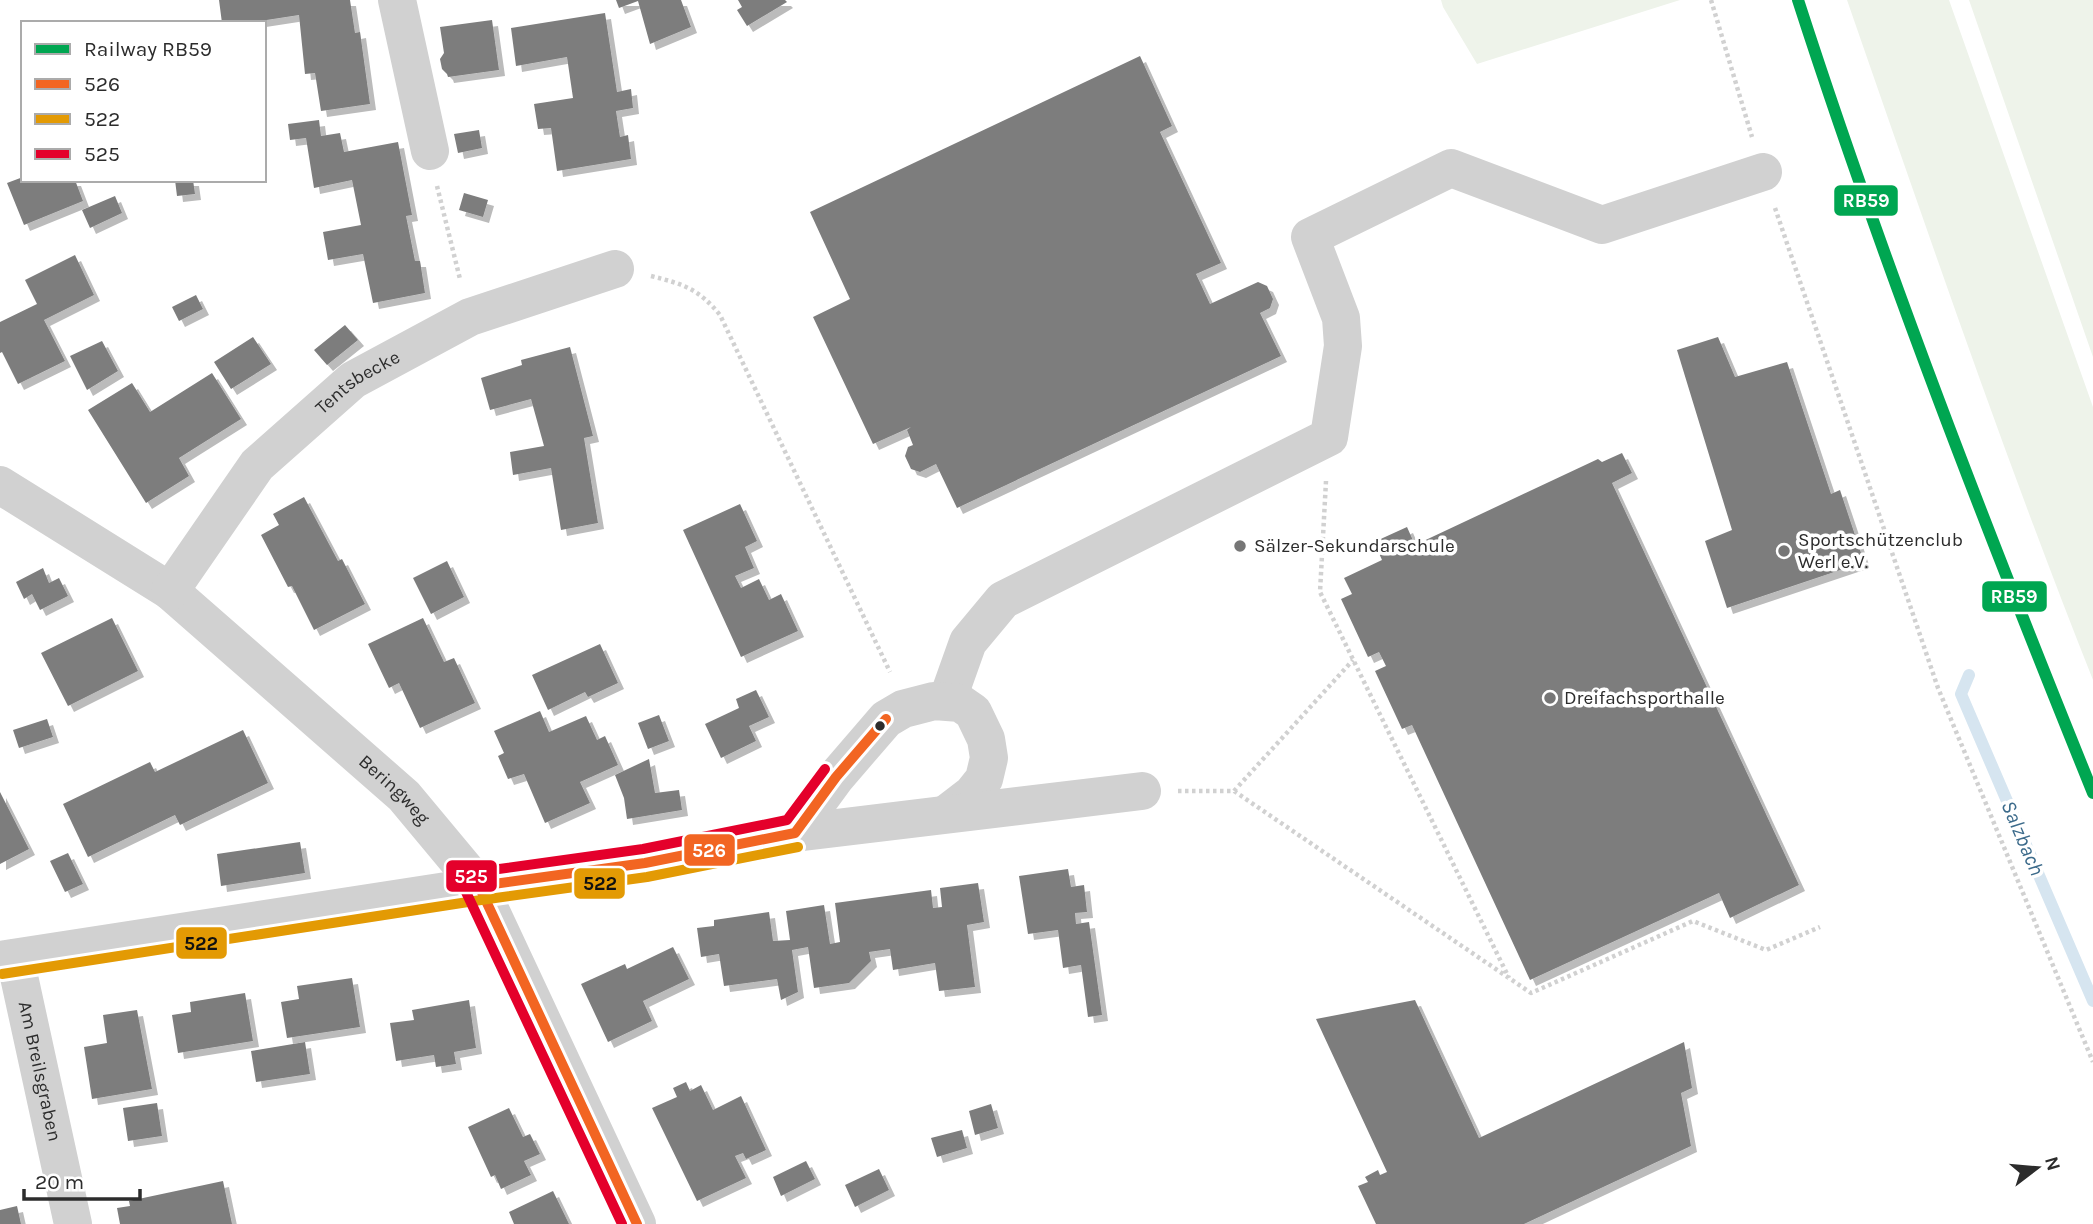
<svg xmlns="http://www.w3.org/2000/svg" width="2093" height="1224" viewBox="0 0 2093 1224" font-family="Karla,sans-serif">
<defs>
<filter id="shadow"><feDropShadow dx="6" dy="6" stdDeviation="0" flood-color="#0004"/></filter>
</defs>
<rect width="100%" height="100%" fill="#fff"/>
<path fill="#eef3ea" d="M 1441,0 L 1680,0 L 1477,64 L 1443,7 Z
M 1847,0 L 1949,0 L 2093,407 L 2093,680 C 2004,456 1926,227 1847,0 Z
M 1969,0 L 2093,0 L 2093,357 Z"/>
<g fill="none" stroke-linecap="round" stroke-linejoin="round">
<path stroke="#d6e5f0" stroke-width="12" d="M 1969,675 L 1961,694 L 2093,1001"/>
</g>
<path fill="#7d7d7d" filter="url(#shadow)" d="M 219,0 L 350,0 L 355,33 L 360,32 L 370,104 L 321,111 L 315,73 L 305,74 L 299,15 L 247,23 L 222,23 Z
M 616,0 L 681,0 L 691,27 L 650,44 L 638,1 L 619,8 Z
M 738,0 L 785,0 L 787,2 L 747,26 L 737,10 L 742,7 Z
M 605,13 L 617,92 L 631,89 L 633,108 L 616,111 L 620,137 L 628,135 L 631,159 L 557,171 L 551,128 L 538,129 L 534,104 L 573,98 L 567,57 L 516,66 L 511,28 Z
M 492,20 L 499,70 L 448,77 L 447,74 L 442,69 L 440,59 L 444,53 L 440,27 Z
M 1140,56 L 1172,126 L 1160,132 L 1221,263 L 1196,274 L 1210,304 L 1258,282 L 1267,286 L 1273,299 L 1270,308 L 1260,313 L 1281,356 L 957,508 L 936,464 L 920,472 L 911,469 L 905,456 L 908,447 L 913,445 L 907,430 L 911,427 L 873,444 L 813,317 L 850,299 L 810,212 Z
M 319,120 L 321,136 L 340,133 L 344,152 L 398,142 L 412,215 L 406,216 L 415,261 L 420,261 L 425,293 L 373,303 L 363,254 L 328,260 L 323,232 L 361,225 L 352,180 L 314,188 L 306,138 L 290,140 L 288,124 Z
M 479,130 L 482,148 L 458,153 L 454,134 Z
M 23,177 L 23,180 L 75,180 L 83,201 L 24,225 L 7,183 Z
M 175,180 L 193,180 L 195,194 L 177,196 Z
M 464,193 L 488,200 L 483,217 L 459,210 Z
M 115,196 L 122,213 L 90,228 L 82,210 Z
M 75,255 L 94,295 L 44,320 L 65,361 L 18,384 L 2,352 L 0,353 L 0,322 L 37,304 L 25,280 Z
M 196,295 L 203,309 L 179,321 L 172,307 Z
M 345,325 L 358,340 L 327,365 L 314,350 Z
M 253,337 L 271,364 L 231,389 L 214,362 Z
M 1718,337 L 1735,377 L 1787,362 L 1831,494 L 1840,490 L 1864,562 L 1727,608 L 1705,541 L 1732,530 L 1677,350 Z
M 102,341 L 118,371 L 87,390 L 70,356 Z
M 570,347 L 593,436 L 584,438 L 598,523 L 561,530 L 551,468 L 513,475 L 510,452 L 544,446 L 531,399 L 490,410 L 481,378 L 522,365 L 521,360 Z
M 212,373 L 241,419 L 179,458 L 189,476 L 146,503 L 88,410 L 132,383 L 150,412 Z
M 1622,453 L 1632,473 L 1612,483 L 1799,885 L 1730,918 L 1719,893 L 1530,980 L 1412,725 L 1402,729 L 1375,671 L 1386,666 L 1379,652 L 1368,657 L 1341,599 L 1352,594 L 1344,578 L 1382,560 L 1374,542 L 1407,527 L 1415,545 L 1598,459 L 1602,462 Z
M 304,497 L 338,561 L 342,559 L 365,604 L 314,630 L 292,586 L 288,587 L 261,535 L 279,525 L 273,514 Z
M 740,504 L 757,541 L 745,547 L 754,568 L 735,576 L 741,588 L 759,579 L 769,600 L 781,594 L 798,631 L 741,657 L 683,530 Z
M 447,561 L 464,597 L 431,614 L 413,578 Z
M 43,568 L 49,583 L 59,578 L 68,596 L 40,610 L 32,594 L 24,599 L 16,582 Z
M 112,618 L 138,671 L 68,706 L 41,653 Z
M 423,618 L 444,662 L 454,658 L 475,703 L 420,728 L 399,683 L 389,688 L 368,644 Z
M 600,644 L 618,683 L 588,697 L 585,692 L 548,710 L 532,675 Z
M 756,690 L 769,717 L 749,726 L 756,741 L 721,758 L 705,724 L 739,708 L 736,699 Z
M 540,711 L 549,732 L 586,716 L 597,740 L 605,736 L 618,765 L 580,782 L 590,803 L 545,823 L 524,774 L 508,779 L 498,756 L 504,753 L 494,731 Z
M 659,715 L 669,741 L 648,749 L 638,723 Z
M 47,719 L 53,737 L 19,748 L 13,730 Z
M 243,730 L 268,783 L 180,825 L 175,815 L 88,857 L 63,804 L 150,762 L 155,772 Z
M 649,759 L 655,793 L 679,790 L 682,810 L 627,819 L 624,798 L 615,775 Z
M 0,792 L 29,849 L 0,864 Z
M 300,842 L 305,873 L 221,886 L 217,854 Z
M 68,853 L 83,884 L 65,892 L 50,861 Z
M 1068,869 L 1071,887 L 1084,885 L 1087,912 L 1075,913 L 1076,924 L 1089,922 L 1102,1015 L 1088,1017 L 1081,965 L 1063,968 L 1058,930 L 1028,934 L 1019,876 Z
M 978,883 L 984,922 L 967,925 L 975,987 L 939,991 L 935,963 L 893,970 L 890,949 L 869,952 L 871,961 L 849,983 L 814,988 L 808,947 L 792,950 L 798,992 L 781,1000 L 777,979 L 724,986 L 719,954 L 701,957 L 697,928 L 714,926 L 714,920 L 769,912 L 773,941 L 790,940 L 786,911 L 824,905 L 830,944 L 840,942 L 835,903 L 931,890 L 933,908 L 942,907 L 940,888 Z
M 673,947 L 689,979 L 643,1001 L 652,1021 L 608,1042 L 581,984 L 625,964 L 627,969 Z
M 352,978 L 360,1027 L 287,1038 L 281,1002 L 299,999 L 297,986 Z
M 245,993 L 253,1041 L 178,1053 L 172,1015 L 191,1012 L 190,1002 Z
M 469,1000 L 476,1048 L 454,1052 L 456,1064 L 436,1067 L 434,1055 L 396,1061 L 390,1023 L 414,1020 L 412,1010 Z
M 1415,1000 L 1479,1138 L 1684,1042 L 1692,1088 L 1681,1093 L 1691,1146 L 1524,1224 L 1376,1224 L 1358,1186 L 1368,1182 L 1365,1177 L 1378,1170 L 1380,1175 L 1387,1172 L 1316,1019 Z
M 137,1010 L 152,1089 L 92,1099 L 84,1047 L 107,1043 L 103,1015 Z
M 305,1042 L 310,1074 L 256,1082 L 251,1051 Z
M 686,1082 L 690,1091 L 701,1085 L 713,1110 L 741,1096 L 766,1150 L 746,1159 L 743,1153 L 735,1156 L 746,1178 L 697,1201 L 652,1108 L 677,1097 L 673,1088 Z
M 157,1103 L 162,1136 L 128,1141 L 123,1108 Z
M 991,1104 L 998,1128 L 975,1135 L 969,1111 Z
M 509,1108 L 523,1137 L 530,1134 L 540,1154 L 524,1161 L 531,1175 L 501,1189 L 495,1175 L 491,1177 L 468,1127 Z
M 962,1130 L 967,1148 L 937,1157 L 931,1138 Z
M 806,1161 L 815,1179 L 781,1196 L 773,1177 Z
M 879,1169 L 889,1190 L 855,1207 L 845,1185 Z
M 223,1181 L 232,1224 L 120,1224 L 117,1208 L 130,1206 L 129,1201 Z
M 553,1191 L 569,1224 L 514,1224 L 509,1212 Z
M 17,1206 L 21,1224 L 0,1224 L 0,1210 Z"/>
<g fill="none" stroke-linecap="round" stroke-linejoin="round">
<path stroke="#d1d1d1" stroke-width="4.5" stroke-dasharray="3.5 3.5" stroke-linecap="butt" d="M 1711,0 L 1752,137
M 437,186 L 460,279
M 1775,208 L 1938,688 L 2093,1062
M 651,276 C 683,284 699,289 720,315 L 890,672
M 1326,481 L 1320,592 L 1509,978
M 1178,791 L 1234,791 L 1531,993 L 1693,921 L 1766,950 L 1820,927
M 1234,791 L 1353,660"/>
<g stroke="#d1d1d1" stroke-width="38">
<path d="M 397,0 L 430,151"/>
<path id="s1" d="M 0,485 L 170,591 L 404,796 L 479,886 L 637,1224"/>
<path id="s2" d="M 170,591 L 257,465 L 353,380 L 470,317 L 615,269"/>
<path d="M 947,701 L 968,642 L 1003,600 L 1329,437 L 1343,346 L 1341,318 L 1310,237 L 1451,168 L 1602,225 L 1763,172"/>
<path d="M 795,833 L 836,777 L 886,719 L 903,709 L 934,701 L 960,703 L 973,712 L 986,739 L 989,758 L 984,779 L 972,794 L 946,814"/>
<path id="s3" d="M 15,958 L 73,1224"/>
<path d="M 0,960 L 479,886 L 645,863 L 795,833 L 1142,791"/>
</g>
<g stroke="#fff" stroke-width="16">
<path id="bus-1" d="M 479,886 L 645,863 L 795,833 L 836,777 L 886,719
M 479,886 L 637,1224"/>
</g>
<g stroke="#fff" stroke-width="16">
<path id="bus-2" d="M 2,974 L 481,900 L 647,877 L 798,847"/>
</g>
<g stroke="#fff" stroke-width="16">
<path id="bus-3" d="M 622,1224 L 466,892 L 466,880 L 477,872 L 643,849 L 787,820 L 825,769"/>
</g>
<use href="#bus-1" stroke="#f26522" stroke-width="10"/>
<use href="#bus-2" stroke="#e39a04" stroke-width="10"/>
<use href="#bus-3" stroke="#e4002b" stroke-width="10"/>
<g stroke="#fff" stroke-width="18">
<path id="rail-1" d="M 1798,0 C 1885,269 1987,531 2093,793"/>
</g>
<use href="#rail-1" stroke="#00a651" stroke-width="12"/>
</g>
<g fill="#767676" stroke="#fff" stroke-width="2.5">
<circle cx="1240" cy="546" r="7"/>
<circle cx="1784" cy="551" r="7"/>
<circle cx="1550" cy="698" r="7"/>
</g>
<circle fill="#2c2c2c" stroke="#fff" stroke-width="2.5" cx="880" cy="726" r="6"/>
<g text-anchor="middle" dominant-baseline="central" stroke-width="7" stroke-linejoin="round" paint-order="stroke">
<g font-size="19" fill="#2c2c2c" stroke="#fff">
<text stroke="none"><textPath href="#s2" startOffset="284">Tentsbecke</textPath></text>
<text stroke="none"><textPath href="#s1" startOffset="500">Beringweg</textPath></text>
<text stroke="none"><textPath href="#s3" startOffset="116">Am Breilsgraben</textPath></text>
</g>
<g font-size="19" fill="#2c2c2c" stroke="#fff" text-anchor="start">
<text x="1798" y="540">Sportschützenclub<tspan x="1798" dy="22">Werl e.V.</tspan></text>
<text x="1254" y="546">Sälzer-Sekundarschule</text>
<text x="1564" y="698">Dreifachsporthalle</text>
</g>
<g font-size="21" font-style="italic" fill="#3c6b8b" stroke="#fff">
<text transform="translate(2023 838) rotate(67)">Salzbach</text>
</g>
</g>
<g stroke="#fff" stroke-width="2.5">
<rect x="1833" y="184" width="66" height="33" rx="7" fill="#00a651"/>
<rect x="1981" y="580" width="67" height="33" rx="7" fill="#00a651"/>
<rect x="683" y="833" width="53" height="34" rx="7" fill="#f26522"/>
<rect x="445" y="859" width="53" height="34" rx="7" fill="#e4002b"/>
<rect x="573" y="867" width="53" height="33" rx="7" fill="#e39a04"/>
<rect x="175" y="926" width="53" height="34" rx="7" fill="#e39a04"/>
</g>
<g font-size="19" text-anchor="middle" font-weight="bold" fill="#fff">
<text x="1866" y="207">RB59</text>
<text x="2014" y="603">RB59</text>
<text x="709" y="857">526</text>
<text x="471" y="883">525</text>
</g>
<g font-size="19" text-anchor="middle" font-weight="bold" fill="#111">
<text x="600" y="890">522</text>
<text x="201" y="950">522</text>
</g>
<rect x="21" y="21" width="245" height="161" fill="#ffffff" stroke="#ababab" stroke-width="2"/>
<rect x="35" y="44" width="35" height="10" fill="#00a651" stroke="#ababab" stroke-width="2"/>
<text x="84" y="56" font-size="21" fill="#2c2c2c">Railway RB59</text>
<rect x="35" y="79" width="35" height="10" fill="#f26522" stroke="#ababab" stroke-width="2"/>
<text x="84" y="91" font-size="21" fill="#2c2c2c">526</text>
<rect x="35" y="114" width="35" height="10" fill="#e39a04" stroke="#ababab" stroke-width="2"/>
<text x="84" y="126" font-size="21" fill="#2c2c2c">522</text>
<rect x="35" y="149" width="35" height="10" fill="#e4002b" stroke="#ababab" stroke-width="2"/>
<text x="84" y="161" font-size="21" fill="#2c2c2c">525</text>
<g transform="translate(2037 1168) rotate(74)" stroke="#ffffff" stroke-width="5" paint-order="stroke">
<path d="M0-5L12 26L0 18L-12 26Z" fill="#2c2c2c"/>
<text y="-10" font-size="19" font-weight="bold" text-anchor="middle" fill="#2c2c2c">N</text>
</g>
<path d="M24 1189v10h116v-10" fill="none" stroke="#2c2c2c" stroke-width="3.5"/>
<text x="35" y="1189" font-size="21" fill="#2c2c2c" stroke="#ffffff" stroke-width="5" paint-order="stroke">20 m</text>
</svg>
